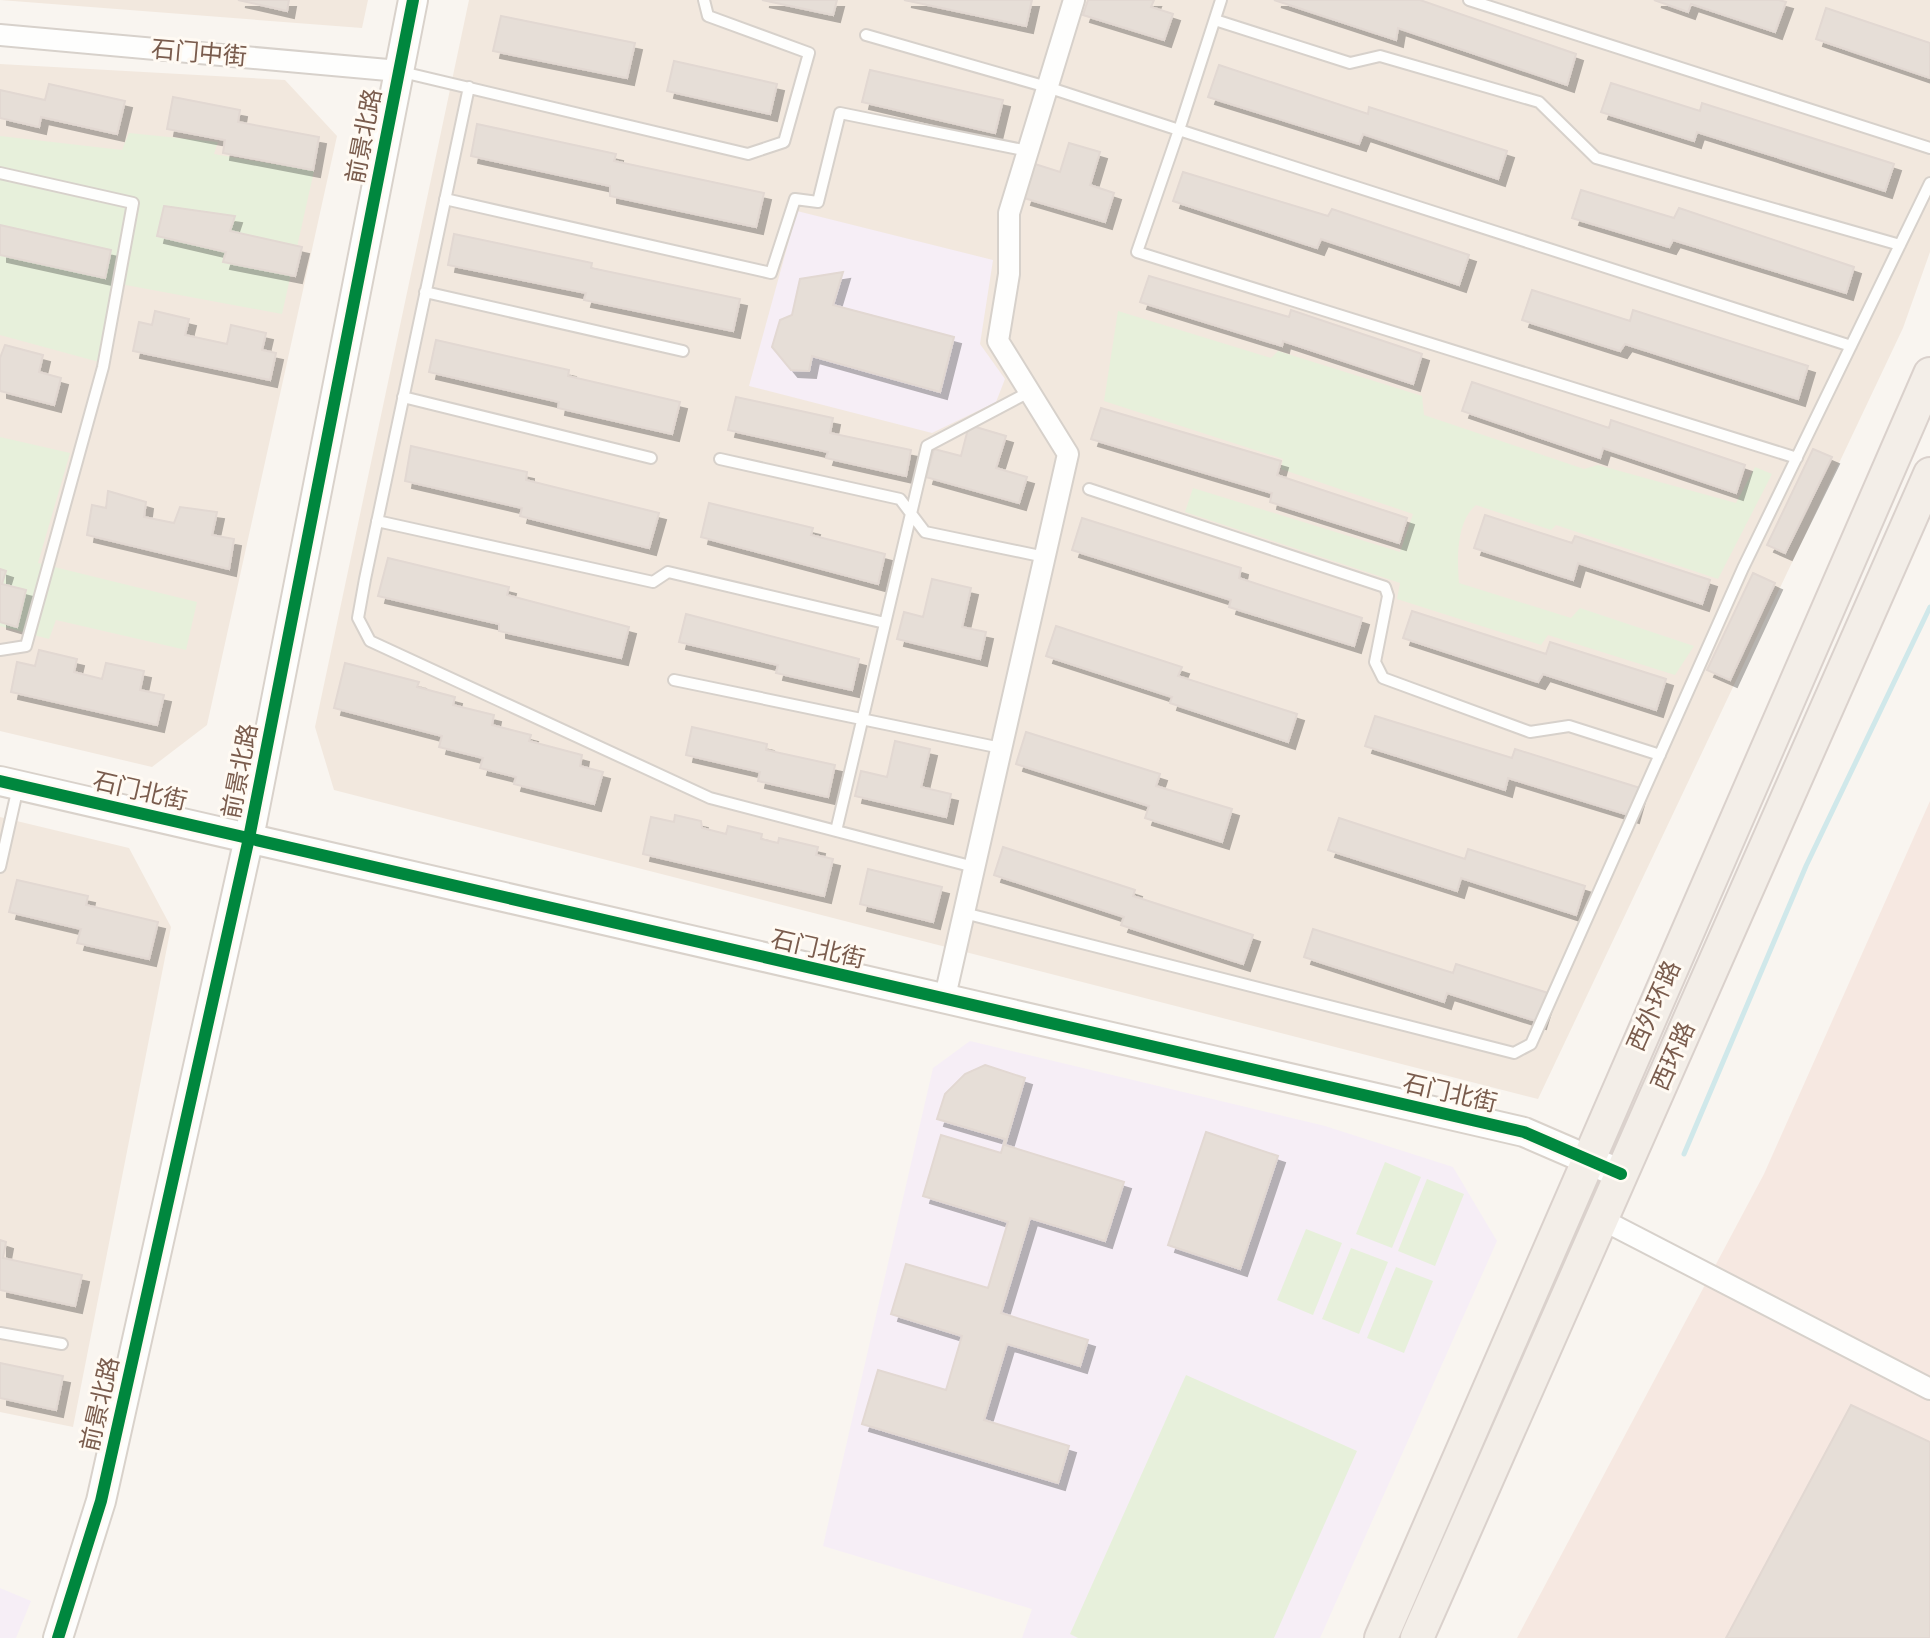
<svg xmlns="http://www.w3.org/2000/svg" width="1930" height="1638" viewBox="0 0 1930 1638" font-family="Roboto,'Noto Sans SC',sans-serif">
<defs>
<filter id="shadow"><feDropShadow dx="7" dy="7" stdDeviation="0" flood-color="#0004"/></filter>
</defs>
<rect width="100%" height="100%" fill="#f9f5f0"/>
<path fill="#f2e8de" d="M 0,0 L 368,0 L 362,28 Z
M 469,0 L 1930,0 L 1930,252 L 1903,328 L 1538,1099 L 334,790 L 315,727 Z
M 0,64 L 285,80 L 337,136 L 207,725 L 152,767 L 0,731 Z
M 0,817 L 129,848 L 171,927 L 73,1427 L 0,1412 Z"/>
<path fill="#f6e8e1" d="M 1930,801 L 1930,1638 L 1517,1638 L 1764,1174 Z"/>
<path fill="#f6eef6" d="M 797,211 L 993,260 L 980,344 L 1005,379 L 996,402 L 932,433 L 749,386 Z
M 970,1041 L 1325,1126 L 1453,1167 L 1497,1241 L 1320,1638 L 1022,1638 L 1032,1609 L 823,1546 L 933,1068 Z
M 0,1588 L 31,1601 L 16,1638 L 0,1638 Z"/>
<path fill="#e7f0db" d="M 129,133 L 218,142 L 214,154 L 314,171 L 282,314 L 115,283 L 99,362 L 0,335 L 0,136 L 122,150 Z
M 1118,311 L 1271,358 L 1278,351 L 1422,396 L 1424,415 L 1584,469 L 1598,465 L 1736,503 L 1755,467 L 1772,474 L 1718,579 L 1556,525 L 1551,530 L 1476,505 C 1456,522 1457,559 1459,583 L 1571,618 L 1580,608 L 1694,646 L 1675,675 L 1548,635 L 1541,645 L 1397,599 L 1400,583 L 1185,512 L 1193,488 L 1400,552 L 1413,514 L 1281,469 L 1283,459 L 1104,401 Z
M 0,437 L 70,453 L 38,563 L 197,602 L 186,650 L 56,620 L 49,639 L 0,626 Z
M 1385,1162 L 1421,1177 L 1392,1248 L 1356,1234 Z
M 1427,1179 L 1464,1194 L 1435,1266 L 1398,1251 Z
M 1306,1229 L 1342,1243 L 1313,1315 L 1277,1300 Z
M 1351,1248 L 1388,1262 L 1359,1334 L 1322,1319 Z
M 1396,1267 L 1433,1281 L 1404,1353 L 1367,1338 Z
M 1186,1375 L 1357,1451 L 1274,1638 L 1078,1638 L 1070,1634 Z"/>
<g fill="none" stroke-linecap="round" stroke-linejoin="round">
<path stroke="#d0e8ea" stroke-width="5" d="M 1684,1154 L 1806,866 L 1930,607"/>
</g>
<path fill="#e6ded7" stroke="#e2d8d2" stroke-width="2" filter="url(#shadow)" d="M 238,0 L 289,0 L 287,11 Z
M 762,0 L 837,0 L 833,15 Z
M 904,0 L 1032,0 L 1026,26 Z
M 1088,0 L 1154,0 L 1151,7 L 1173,14 L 1164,40 L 1083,15 Z
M 1274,0 L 1420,0 L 1576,54 L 1567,85 L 1398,28 L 1396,40 Z
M 1654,0 L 1779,0 L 1786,2 L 1775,32 L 1691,4 L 1688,12 Z
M 1826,8 L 1930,43 L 1930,78 L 1816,39 Z
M 501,16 L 635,43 L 627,78 L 493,51 Z
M 674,61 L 777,84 L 770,114 L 667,91 Z
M 1219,65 L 1368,114 L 1369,107 L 1507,151 L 1498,179 L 1363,134 L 1359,144 L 1208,97 Z
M 870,70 L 1003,100 L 995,133 L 862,102 Z
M 1611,83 L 1700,111 L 1702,103 L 1894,164 L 1885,191 L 1697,132 L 1694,141 L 1601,112 Z
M 49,84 L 125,101 L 117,134 L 41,117 L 39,127 L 0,118 L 0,90 L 45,100 Z
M 173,97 L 240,110 L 238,122 L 319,137 L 313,170 L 223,153 L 225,140 L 167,129 Z
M 477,124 L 616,154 L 614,161 L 764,193 L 756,227 L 610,196 L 610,186 L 471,156 Z
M 1069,143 L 1100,152 L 1090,185 L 1114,193 L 1105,222 L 1024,198 L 1035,164 L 1060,172 Z
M 1183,172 L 1328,216 L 1332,209 L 1469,255 L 1459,285 L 1321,239 L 1317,248 L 1173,201 Z
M 1581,190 L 1674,218 L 1679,208 L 1854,267 L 1846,293 L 1673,240 L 1669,247 L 1572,218 Z
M 164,206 L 235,216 L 230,231 L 302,247 L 295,276 L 223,262 L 226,252 L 157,236 Z
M 0,225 L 111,250 L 105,278 L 0,255 Z
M 454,234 L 592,263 L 591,268 L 740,299 L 733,331 L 584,300 L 586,293 L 448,265 Z
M 843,272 L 833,305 L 954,337 L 940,392 L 812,356 L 809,371 L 791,370 L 772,347 L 780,320 L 792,315 L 800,279 Z
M 1149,276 L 1289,317 L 1291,310 L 1422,354 L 1413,384 L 1283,341 L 1282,346 L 1140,302 Z
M 1532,290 L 1630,321 L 1633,310 L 1808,366 L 1798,399 L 1625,344 L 1620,351 L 1522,320 Z
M 155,311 L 189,319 L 185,335 L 227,344 L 231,325 L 266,333 L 262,350 L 276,353 L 270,380 L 133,351 L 139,322 L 152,325 Z
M 436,340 L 569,370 L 568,376 L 680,402 L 672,434 L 558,408 L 559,402 L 429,372 Z
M 5,345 L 43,355 L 39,372 L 61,378 L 54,405 L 0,391 L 0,358 Z
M 1472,382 L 1609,428 L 1611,420 L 1745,465 L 1736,493 L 1603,448 L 1600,458 L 1462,411 Z
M 736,397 L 833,418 L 830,433 L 911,450 L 906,476 L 826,458 L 828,452 L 728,430 Z
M 1101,408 L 1281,461 L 1277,475 L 1407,518 L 1399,543 L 1270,502 L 1272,493 L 1091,439 Z
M 969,425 L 1006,436 L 996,468 L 1027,477 L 1019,503 L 926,477 L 934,449 L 961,456 Z
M 411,446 L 527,472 L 526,480 L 659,513 L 649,548 L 520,516 L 522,508 L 405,481 Z
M 1813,449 L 1832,457 L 1785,553 L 1767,545 Z
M 108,491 L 146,502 L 144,517 L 174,523 L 180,507 L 217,512 L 212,535 L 234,539 L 229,569 L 87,535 L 92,505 L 106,508 Z
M 709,503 L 813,528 L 811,535 L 885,554 L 878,584 L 701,537 Z
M 1485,515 L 1572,543 L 1575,536 L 1710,580 L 1702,604 L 1578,563 L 1573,580 L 1474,548 Z
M 1082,518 L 1241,568 L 1239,578 L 1362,618 L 1354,646 L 1229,607 L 1231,600 L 1072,550 Z
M 388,558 L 509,587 L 507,595 L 629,627 L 621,658 L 499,631 L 499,624 L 378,596 Z
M 0,569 L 6,571 L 2,584 L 26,590 L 17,627 L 0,622 Z
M 1753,573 L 1775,583 L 1730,680 L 1707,670 Z
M 932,579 L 971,588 L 962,627 L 986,632 L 980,659 L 897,639 L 904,612 L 923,617 Z
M 1412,611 L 1546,654 L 1550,642 L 1666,679 L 1656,710 L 1543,674 L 1538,682 L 1403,638 Z
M 686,614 L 859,659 L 852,690 L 776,673 L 778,665 L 679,642 Z
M 1056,626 L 1182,667 L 1178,676 L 1297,714 L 1288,742 L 1170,703 L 1172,697 L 1046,656 Z
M 39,650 L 77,659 L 74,672 L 102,679 L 106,663 L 144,671 L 140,690 L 164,695 L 157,725 L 11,692 L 17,662 L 35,666 Z
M 345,663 L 419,682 L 417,687 L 455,697 L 453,705 L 494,715 L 492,725 L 531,735 L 529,741 L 582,755 L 580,766 L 603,772 L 594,804 L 514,784 L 516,777 L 480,768 L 483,758 L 439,747 L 442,736 L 334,708 Z
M 1375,716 L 1512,758 L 1515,749 L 1640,788 L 1632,816 L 1508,778 L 1505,790 L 1365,746 Z
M 692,727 L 767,744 L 766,750 L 835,765 L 828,797 L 758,781 L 760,772 L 686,755 Z
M 1026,732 L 1160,774 L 1156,786 L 1232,809 L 1222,842 L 1145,818 L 1149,806 L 1016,764 Z
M 895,741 L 930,749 L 921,787 L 951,794 L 946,817 L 855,796 L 861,771 L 887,777 Z
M 675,815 L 701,821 L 702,828 L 726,834 L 728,826 L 762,834 L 761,839 L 778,843 L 779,838 L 818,847 L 816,855 L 833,859 L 824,896 L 643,854 L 651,817 L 674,822 Z
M 1339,818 L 1465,859 L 1468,849 L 1585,886 L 1576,915 L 1461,878 L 1457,891 L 1328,850 Z
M 1003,847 L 1135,890 L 1133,896 L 1253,935 L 1243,964 L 1121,925 L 1124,917 L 994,875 Z
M 868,869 L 942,887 L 933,922 L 860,904 Z
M 17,880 L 88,896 L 86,905 L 158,922 L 149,959 L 77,943 L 81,929 L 9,912 Z
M 1313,929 L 1453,973 L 1456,964 L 1548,993 L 1539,1022 L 1447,993 L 1444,1002 L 1304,957 Z
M 985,1065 L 1025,1078 L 1005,1145 L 1124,1182 L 1105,1241 L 1030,1218 L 1001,1313 L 1088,1340 L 1080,1366 L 1007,1344 L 984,1420 L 1069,1446 L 1058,1483 L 862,1424 L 878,1370 L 946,1390 L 962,1336 L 891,1314 L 906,1264 L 988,1288 L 1008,1222 L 923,1196 L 941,1135 L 1001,1153 L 1005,1139 L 937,1119 L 945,1094 L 965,1074 Z
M 1206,1132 L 1278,1156 L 1240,1269 L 1168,1245 Z
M 0,1240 L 6,1242 L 3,1258 L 82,1275 L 75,1306 L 0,1290 Z
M 0,1363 L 63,1376 L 56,1410 L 0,1398 Z
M 1851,1405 L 1930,1442 L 1930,1638 L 1726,1638 Z"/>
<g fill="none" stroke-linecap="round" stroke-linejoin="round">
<g stroke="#d7d1cb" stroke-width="14">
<path id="lane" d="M 1469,0 L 1930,148
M 1215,20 L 1350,63 L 1380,56 L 1539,102 L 1596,158 L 1900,245
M 866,35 L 1047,87 L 1179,130 L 1221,0
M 402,72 L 748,154 L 784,142 L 809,53 L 708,16 L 704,0
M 469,87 L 365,579 L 358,618 L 370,641 L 710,798 L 974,867
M 0,173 L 133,203 L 103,367 L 26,646 L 0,650
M 445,199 L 771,273 L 795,199 L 818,202 L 840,113 L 1028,151
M 425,292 L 683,351
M 403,397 L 651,458
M 1797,458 L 1137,252 L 1179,130 L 1851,346
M 720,459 L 900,499 L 925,532 L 1045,557
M 1089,489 L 1385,587 L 1388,596 L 1375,662 L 1383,678 L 1530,732 L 1569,726 L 1660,755
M 377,521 L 653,582 L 668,572 L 885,623
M 674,680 L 1001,748
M 836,831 L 927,446 L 1029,392
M 0,867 L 18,787
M 964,913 L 1514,1053 L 1531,1044 L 1743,568 L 1930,183
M 0,1333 L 62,1344"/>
</g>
<g stroke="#d7d1cb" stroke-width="24">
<path id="street" d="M 0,35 L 399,71
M 944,1001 L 1068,454 L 998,341 L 1009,274 L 1009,213 L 1074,0
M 1601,1219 L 1930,1389"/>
</g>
<g stroke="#d9d2cb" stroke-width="32">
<path id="secondary" d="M 0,781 L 1524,1132 L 1621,1174
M 58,1638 L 101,1501 L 249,838 L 413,0"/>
</g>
<g stroke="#dad1cc" stroke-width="36">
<path id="primary" d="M 1381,1638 L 1930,374
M 1417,1638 L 1930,474"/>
</g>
<use href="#lane" stroke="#fefefd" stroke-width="10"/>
<use href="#street" stroke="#fefefd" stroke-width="20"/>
<use href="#secondary" stroke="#fefefd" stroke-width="28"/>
<use href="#primary" stroke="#f3eee8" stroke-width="32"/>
<g stroke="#fffaf3" stroke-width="17">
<path id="cycleway" d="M 0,781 L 1524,1132 L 1621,1174
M 58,1638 L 101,1501 L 249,838 L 413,0"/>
</g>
<use href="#cycleway" stroke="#00873e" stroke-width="12"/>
</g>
<g text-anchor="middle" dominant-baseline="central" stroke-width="6" stroke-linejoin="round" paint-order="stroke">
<g font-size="24" fill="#7a5c4d" stroke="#fffaf3">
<text transform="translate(199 53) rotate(5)">石门中街</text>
<text transform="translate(364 136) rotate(-79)">前景北路</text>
<text transform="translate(240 771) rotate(-79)">前景北路</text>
<text transform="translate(140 791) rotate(13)">石门北街</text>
<text transform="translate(818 949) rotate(13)">石门北街</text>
<text transform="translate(1654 1006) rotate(-66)">西外环路</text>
<text transform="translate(1673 1056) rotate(-66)">西环路</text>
<text transform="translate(1450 1093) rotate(13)">石门北街</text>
<text transform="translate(100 1404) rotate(-77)">前景北路</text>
</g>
</g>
</svg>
